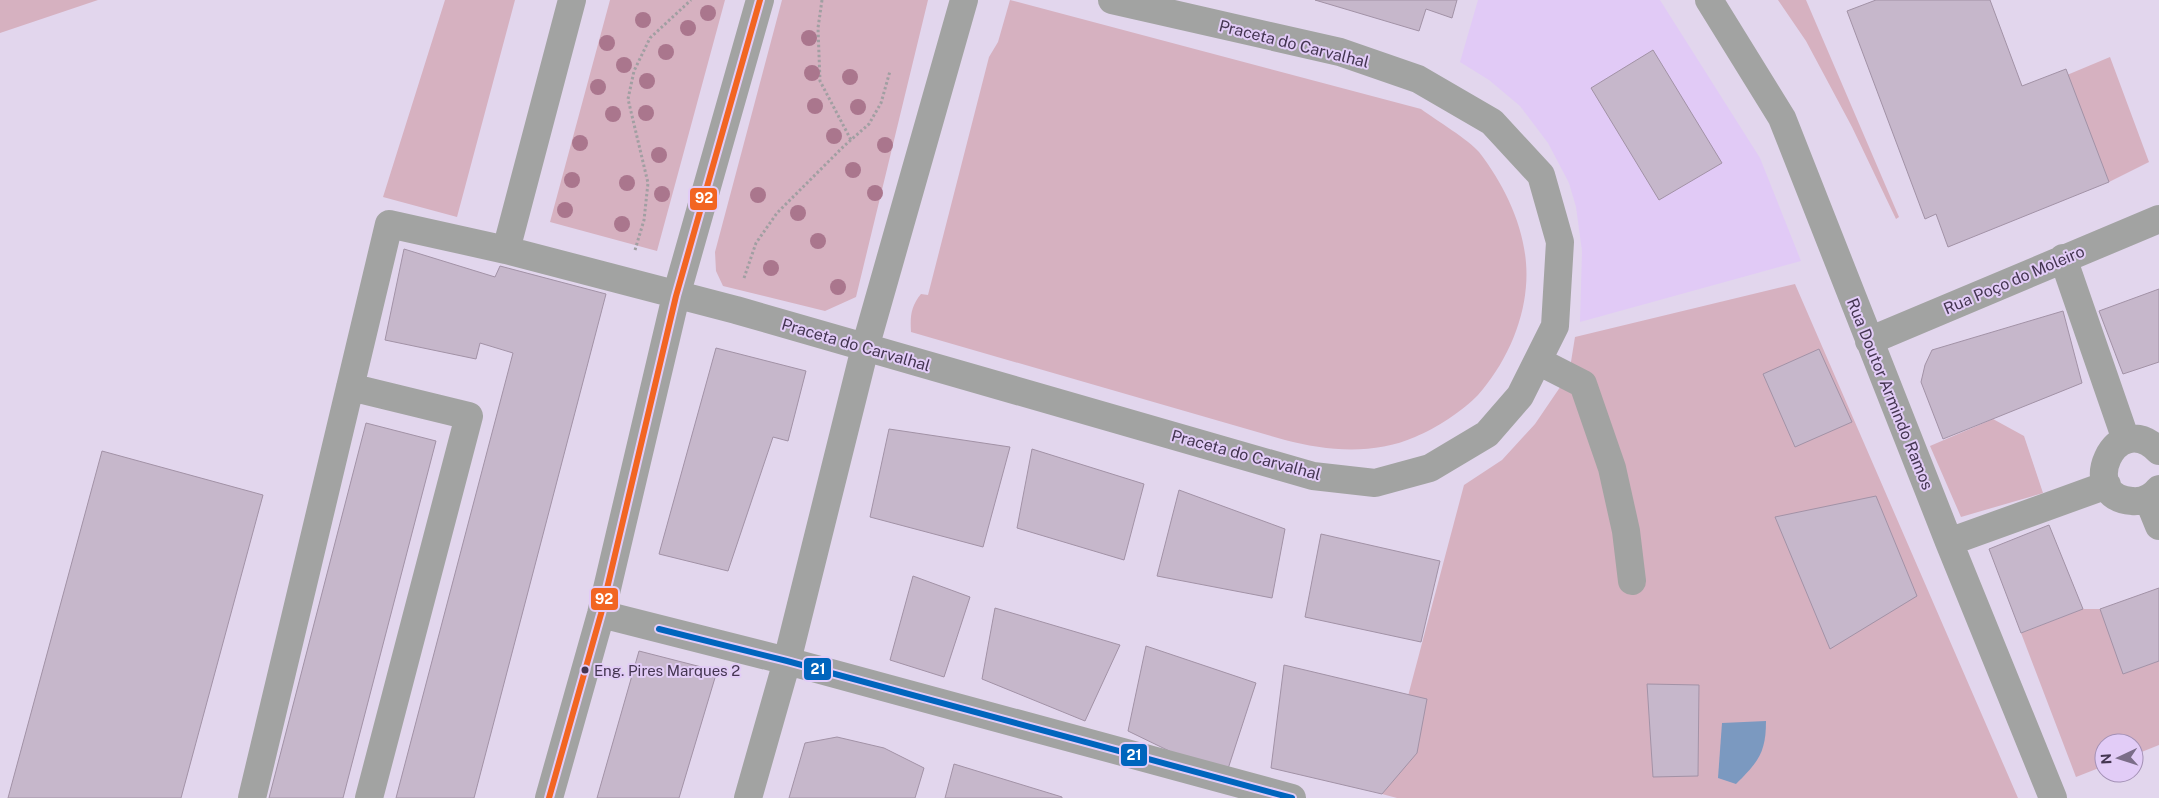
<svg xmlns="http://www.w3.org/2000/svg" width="2159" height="798" viewBox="0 0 2159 798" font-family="'Public Sans',sans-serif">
<rect width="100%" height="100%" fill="#e2d6ed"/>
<path fill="#e1caf6" d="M 1478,0 L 1660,0 L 1760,158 L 1801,261 L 1580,322 L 1582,251 L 1576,207 L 1569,183 L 1548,143 L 1520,106 L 1489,80 L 1460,62 Z"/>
<path fill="#d6b1c0" d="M 0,0 L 98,0 L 0,33 Z
M 445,0 L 515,0 L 457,217 L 383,197 Z
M 610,0 L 725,0 L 657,251 L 550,222 Z
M 782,0 L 928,0 L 856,297 L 825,311 L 723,286 L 716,271 L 715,252 Z
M 1010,0 L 1421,109 C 1436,120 1469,140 1479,152 C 1503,183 1523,223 1526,263 C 1530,310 1509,360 1478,395 C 1464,410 1435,429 1415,437 C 1374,455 1327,451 1285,440 L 911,332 C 910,316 911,306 921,294 L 928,295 L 989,57 L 998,42 Z
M 1778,0 L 1806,0 L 1899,217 L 1896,219 L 1852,127 L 1806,41 Z
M 2110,57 L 2149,162 L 2109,182 L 2067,75 Z
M 1795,284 L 2018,798 L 1397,798 L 1382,794 L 1464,485 L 1502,460 L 1535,424 L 1569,374 L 1575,337 Z
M 1993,419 L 2024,436 L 2043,493 L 1961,517 L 1930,446 Z
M 2083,609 L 2100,609 L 2125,673 L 2159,661 L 2159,745 L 2134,755 L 2134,743 L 2104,743 L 2104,766 L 2076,777 L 2021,633 Z"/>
<path fill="#7b99c0" d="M 1766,721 C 1766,753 1758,762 1736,784 L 1718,778 L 1722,723 Z"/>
<path fill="#c6b7cb" stroke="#a292a6" d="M 1315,0 L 1457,0 L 1452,18 L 1426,9 L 1419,31 Z
M 1876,0 L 1990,0 L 2022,86 L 2066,69 L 2109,182 L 1948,247 L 1936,214 L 1925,219 L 1847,11 Z
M 1653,50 L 1722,163 L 1659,200 L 1591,88 Z
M 404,249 L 495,277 L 500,266 L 606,294 L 474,798 L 396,798 L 513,353 L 480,343 L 476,359 L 385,340 Z
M 2159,289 L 2159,362 L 2123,374 L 2099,311 Z
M 2063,311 L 2082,383 L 1943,439 L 1921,382 L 1925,365 L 1932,350 Z
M 716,348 L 806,371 L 788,441 L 773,437 L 728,571 L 659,554 Z
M 1819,349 L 1852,422 L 1795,447 L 1763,374 Z
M 366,423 L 436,441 L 343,798 L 269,798 Z
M 889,429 L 1010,447 L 983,547 L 870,517 Z
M 1032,449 L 1144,484 L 1124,560 L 1017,528 Z
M 102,451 L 263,495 L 181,798 L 8,798 Z
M 1179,490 L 1285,529 L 1272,598 L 1157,576 Z
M 1876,496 L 1917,596 L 1830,649 L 1775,517 Z
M 2049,525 L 2083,609 L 2021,633 L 1989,549 Z
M 1321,534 L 1440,561 L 1421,642 L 1305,617 Z
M 913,576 L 970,597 L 944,677 L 890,660 Z
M 2159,588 L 2159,661 L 2123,674 L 2100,609 Z
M 995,608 L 1120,645 L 1085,721 L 982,679 Z
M 1146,646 L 1256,683 L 1225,778 L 1128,731 Z
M 639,651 L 717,671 L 679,798 L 597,798 Z
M 1284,665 L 1427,699 L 1417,753 L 1382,794 L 1271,768 Z
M 1647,684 L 1699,685 L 1698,776 L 1653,777 Z
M 837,737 L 884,748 L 924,768 L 915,798 L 789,798 L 805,743 Z
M 954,764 L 1062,797 L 1062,798 L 945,798 Z"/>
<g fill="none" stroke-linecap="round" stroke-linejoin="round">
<path stroke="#a19fa2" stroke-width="3" stroke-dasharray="2.5 2.5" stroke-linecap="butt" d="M 822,0 L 818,28 L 820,81 L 851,140
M 635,250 L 644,220 L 648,183 L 628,99 L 634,71 L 650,38 L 691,0
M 744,278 L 756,243 L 777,213 L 844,146 L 869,124 L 881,103 L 890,71"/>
<path stroke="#a2a3a2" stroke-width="28" d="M 572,0 L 506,250 L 736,310 L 1313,476 L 1375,483 L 1430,468 L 1487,434 L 1520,396 L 1555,326 L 1560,242 L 1541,175 L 1492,122 L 1418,79 L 1340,52 L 1112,0
M 1709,0 L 1782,118 L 1949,542 L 2053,798
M 2063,258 L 2126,440
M 1869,341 L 2159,219
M 1538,361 L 1583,384 L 1612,468 L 1626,531 L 1632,581
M 350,387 L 469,416 L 369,798
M 2159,451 C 2114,406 2076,498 2132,501 C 2143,502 2153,497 2159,489
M 2148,499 L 2159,526
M 1949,542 L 2107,485
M 601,614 L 787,661 L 1292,798
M 252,798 L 389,224 L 506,250
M 549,798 L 601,614 L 676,296 L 760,0
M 748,798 L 787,661 L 865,348 L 964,0"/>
<g stroke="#e2ccf7" stroke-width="10">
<path id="bus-1" d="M 659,629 L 787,661 L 1292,798"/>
</g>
<g stroke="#e2ccf7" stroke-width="10">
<path id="bus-2" d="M 549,798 L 601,614 L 676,296 L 760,0"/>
</g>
<use href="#bus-1" stroke="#0065bd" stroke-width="6"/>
<use href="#bus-2" stroke="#f26522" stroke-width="6"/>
</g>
<g fill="#aa768d">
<circle cx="708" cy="13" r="8"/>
<circle cx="643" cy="20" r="8"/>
<circle cx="688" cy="28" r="8"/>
<circle cx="809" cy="38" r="8"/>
<circle cx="607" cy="43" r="8"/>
<circle cx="666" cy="52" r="8"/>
<circle cx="624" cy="65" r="8"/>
<circle cx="812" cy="73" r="8"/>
<circle cx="850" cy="77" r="8"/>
<circle cx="647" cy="81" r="8"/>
<circle cx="598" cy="87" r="8"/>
<circle cx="815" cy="106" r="8"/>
<circle cx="858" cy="107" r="8"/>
<circle cx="646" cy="113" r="8"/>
<circle cx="613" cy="114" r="8"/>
<circle cx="834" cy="136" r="8"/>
<circle cx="580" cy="143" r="8"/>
<circle cx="885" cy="145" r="8"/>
<circle cx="659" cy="155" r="8"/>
<circle cx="853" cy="170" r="8"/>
<circle cx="572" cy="180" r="8"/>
<circle cx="627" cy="183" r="8"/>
<circle cx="875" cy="193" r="8"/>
<circle cx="662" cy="194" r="8"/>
<circle cx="758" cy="195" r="8"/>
<circle cx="565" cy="210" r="8"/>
<circle cx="798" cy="213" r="8"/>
<circle cx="622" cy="224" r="8"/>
<circle cx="818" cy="241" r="8"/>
<circle cx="771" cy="268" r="8"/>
<circle cx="838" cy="287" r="8"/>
</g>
<circle fill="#443551" stroke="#e2ccf7" stroke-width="2" cx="585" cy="670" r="4.5"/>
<g text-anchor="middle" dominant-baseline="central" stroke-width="4" stroke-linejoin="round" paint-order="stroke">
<g font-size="15" fill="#443551" stroke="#e2ccf7" text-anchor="start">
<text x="594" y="670">Eng. Pires Marques 2</text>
</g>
<g font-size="16" fill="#443551" stroke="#e2ccf7">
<text transform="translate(1294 44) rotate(14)">Praceta do Carvalhal</text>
<text transform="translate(2014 280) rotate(-23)">Rua Poço do Moleiro</text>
<text transform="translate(856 345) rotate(16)">Praceta do Carvalhal</text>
<text transform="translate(1890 394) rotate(68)">Rua Doutor Armindo Ramos</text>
<text transform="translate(1246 455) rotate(15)">Praceta do Carvalhal</text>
</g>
</g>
<g stroke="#e2ccf7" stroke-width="2">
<rect x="689" y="187" width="29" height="24" rx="5" fill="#f26522"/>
<rect x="590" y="587" width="29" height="24" rx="5" fill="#f26522"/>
<rect x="803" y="657" width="29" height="24" rx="5" fill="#0065bd"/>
<rect x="1120" y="743" width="28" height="24" rx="5" fill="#0065bd"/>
</g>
<g font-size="14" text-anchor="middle" font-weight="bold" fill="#fff">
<text x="704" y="203">92</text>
<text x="604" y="604">92</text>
<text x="818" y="674">21</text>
<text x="1134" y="760">21</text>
</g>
<g transform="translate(2119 758) rotate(266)"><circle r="24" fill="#e2ccf7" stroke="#a390b5"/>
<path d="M0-4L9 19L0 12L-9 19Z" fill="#7b6d88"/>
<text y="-8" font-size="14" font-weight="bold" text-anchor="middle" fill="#443551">N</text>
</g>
</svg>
